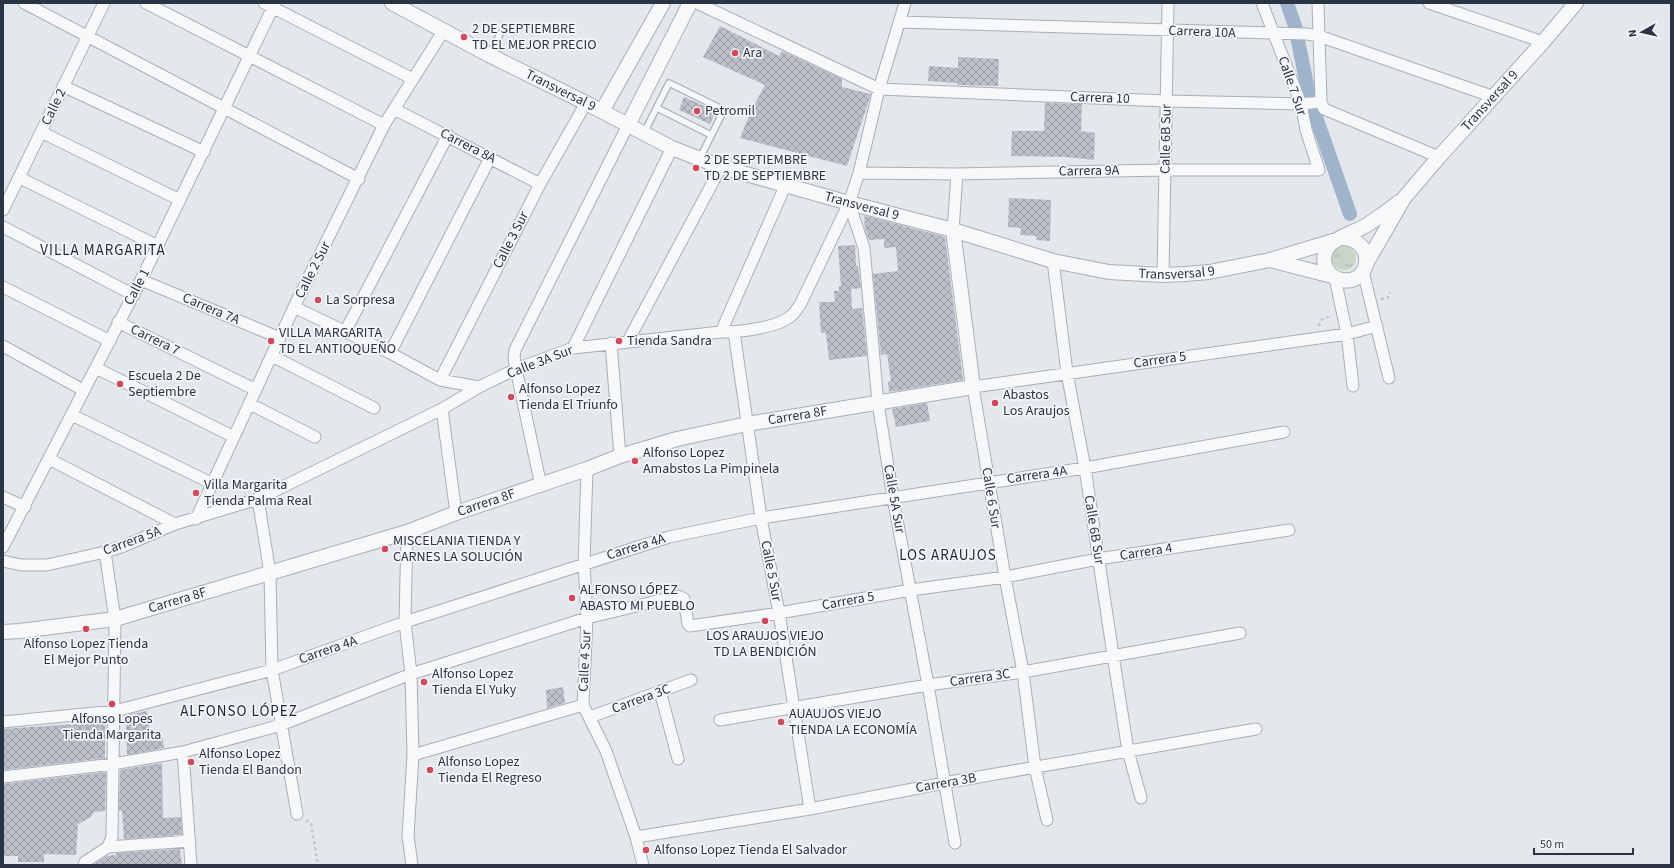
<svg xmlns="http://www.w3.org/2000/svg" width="1674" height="868" viewBox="0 0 1674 868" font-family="'Source Sans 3',sans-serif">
<defs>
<pattern id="grass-tufts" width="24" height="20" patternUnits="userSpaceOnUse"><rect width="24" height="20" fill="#c9d6c5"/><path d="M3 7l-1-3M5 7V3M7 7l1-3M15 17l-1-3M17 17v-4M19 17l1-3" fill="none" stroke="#adb8ab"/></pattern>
<pattern id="building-cross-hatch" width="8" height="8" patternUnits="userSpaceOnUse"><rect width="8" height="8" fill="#bbc0ca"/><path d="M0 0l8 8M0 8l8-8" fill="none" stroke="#989da6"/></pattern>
</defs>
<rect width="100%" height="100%" fill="#e4e7ec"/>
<path fill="url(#grass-tufts)" d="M1332 258a12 12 0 1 1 24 0a12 12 0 1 1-24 0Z"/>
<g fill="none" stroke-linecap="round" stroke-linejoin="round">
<path stroke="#9fb4cc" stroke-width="14" d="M 1287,3 L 1295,26 L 1310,100 L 1350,214"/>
</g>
<path fill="url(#building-cross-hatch)" d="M 720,26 L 779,56 L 782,51 L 842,79 L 842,87 L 871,94 L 847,166 L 740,138 L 751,111 L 765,85 L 703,57 Z
M 958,57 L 999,59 L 998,86 L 957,85 L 957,83 L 928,81 L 929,66 L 958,68 Z
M 684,97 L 716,111 L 710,124 L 679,110 Z
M 1045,103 L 1082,104 L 1081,131 L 1095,133 L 1094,160 L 1066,157 L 1011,156 L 1012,131 L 1044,131 Z
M 1009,198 L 1051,200 L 1050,241 L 1036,240 L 1037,236 L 1020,235 L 1021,228 L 1008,227 Z
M 866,216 L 945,237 L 963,380 L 889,392 L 888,382 L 891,381 L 887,354 L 881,355 L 873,274 L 898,271 L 896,247 L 884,248 L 884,239 L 869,240 L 865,229 L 864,217 Z
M 855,245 L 856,266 L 858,266 L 861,288 L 851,289 L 852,309 L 862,308 L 867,356 L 829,360 L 826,333 L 821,333 L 819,302 L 835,302 L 834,291 L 839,291 L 839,286 L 841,286 L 838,246 Z
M 927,403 L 930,421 L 896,427 L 892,409 Z
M 563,687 L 565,703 L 547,708 L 546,690 Z
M 147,711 L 150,733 L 161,730 L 164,748 L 127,755 L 126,715 Z
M 105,722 L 106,739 L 105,739 L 105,758 L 3,770 L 3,729 Z
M 162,763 L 163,818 L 181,817 L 182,835 L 124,839 L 122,810 L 119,811 L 120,770 Z
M 106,772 L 105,811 L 94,812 L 91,817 L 78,824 L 76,855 L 44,854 L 44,862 L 18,862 L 18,856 L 3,856 L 3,784 Z
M 180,849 L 182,865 L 96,865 L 96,863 L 107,856 L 116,855 L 116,853 Z"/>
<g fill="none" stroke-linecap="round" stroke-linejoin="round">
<g stroke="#a9aeb7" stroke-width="8">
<path id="service" d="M 489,55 L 500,34
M 657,108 L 711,135
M 644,133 L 669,83 L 724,110 L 700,158"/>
</g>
<g stroke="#a9aeb7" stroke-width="13">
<path id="minor" d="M 24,3 L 359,179
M 146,3 L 384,125
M 264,3 L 413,79
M 697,3 L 879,89 L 1166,101 L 1301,104 L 1321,102
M 1318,3 L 1321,102 L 1324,109 L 1439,157
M 1429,3 L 1543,42
M 899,22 L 1307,34 L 1319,36 L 1494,97
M 63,86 L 204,152
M 394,109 L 540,184
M 41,132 L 180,200
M 859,173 L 957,174 L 1166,170 L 1319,170 L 1306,130 L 1301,104 L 1262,3
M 20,178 L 158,246
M 849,203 L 864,248 L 878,403 L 893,498 L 928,685 L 955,843
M 3,210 L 104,3
M 3,227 L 134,295
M 953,230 L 957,174
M 1053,261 L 1067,373 L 1085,468 L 1113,655 L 1128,751 L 1141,798
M 1363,271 L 1389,378
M 1163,275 L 1168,3
M 1335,278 L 1347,334 L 1353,386
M 141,280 L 280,338
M 3,287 L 110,341
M 294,307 L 390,353 L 440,380 L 479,387
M 118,322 L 256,390
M 345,332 L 448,135
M 721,332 L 786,184
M 734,332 L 761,518 L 779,613 L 810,809
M 628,341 L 721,167
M 611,343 L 620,456
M 3,346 L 83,390
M 573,348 L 672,148
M 390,353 L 490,158
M 272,356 L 374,408
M 96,368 L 234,437
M 440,380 L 540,184 L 586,103
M 250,404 L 315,437
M 442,409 L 456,513
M 72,415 L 213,484
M 49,459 L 175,524
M 587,469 L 584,564 L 587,618 L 583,705 L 606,751 L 636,837 L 643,865
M 541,486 L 516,369 L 514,357 L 515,350 L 628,125
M 3,497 L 25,507
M 258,499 L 270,573 L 272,670 L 297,814
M 196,519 L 294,307 L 384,125 L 444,30
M 407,532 L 405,622 L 411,674 L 413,755 L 408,836 L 412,865
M 3,547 L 141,280 L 275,3
M 3,561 L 21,565 L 47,565 L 105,552 L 124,546 L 175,524 L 258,499 L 442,409 L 479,387 L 516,369 L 573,348 L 721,332 C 739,332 779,328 792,315 C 795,313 797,308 800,305 L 849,203 L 859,173 L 879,89 L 905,3
M 660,691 L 678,759
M 590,717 L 691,680
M 720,720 L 928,685 L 1023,672 L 1240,633
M 3,722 L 115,711 L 272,670 L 405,622 L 669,537 L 761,518 L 1085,468 L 1284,432
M 183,752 L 191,865
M 413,755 L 583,705
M 3,777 L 113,764 L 183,752 L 281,725 L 411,674 L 587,618 L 678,596 L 684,599 L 688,624 L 690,626 L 779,613 L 911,590 L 1005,577 L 1098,559 L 1289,530
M 1047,820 L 1035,767 L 1023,672 L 1005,577 L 973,387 L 1347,334 L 1377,326
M 636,837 L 810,809 L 944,783 L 1256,729
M 108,847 L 190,841
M 84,865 L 85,862 L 108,847 L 112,837 L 115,619 L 105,552"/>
</g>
<g stroke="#a9aeb7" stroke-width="16">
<g id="tertiary">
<path id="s1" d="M 392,3 L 489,55 L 586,103 L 672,148 L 721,167 L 849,203 L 953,230 L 1053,261 L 1109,272 L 1163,275 L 1185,274 L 1209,272 L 1270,260 L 1333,241"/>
<path d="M 602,111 L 663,3"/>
<path d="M 628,125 L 690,3"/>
<path d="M 1343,238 C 1377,240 1371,285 1342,280 C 1335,279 1329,274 1326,268 C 1323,261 1324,253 1328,247 C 1333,239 1357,231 1367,225 C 1378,218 1389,210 1399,202"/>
<path d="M 1270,260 L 1332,276"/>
<path id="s2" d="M 1366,264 L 1404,198 L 1439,157 L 1543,42 L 1576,3"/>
<path id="s3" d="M 3,632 L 20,631 L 115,619 L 407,532 L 456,513 L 587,469 L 620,456 L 677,439 L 747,424 L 973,387 L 953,230"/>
</g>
</g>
<path stroke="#c2c5cb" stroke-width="2.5" stroke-dasharray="3 3" stroke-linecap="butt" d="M 1381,299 L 1388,298 L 1390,292
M 1319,326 C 1320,317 1326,319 1332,315
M 306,820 L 311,824 L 318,865"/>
<use href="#service" stroke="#f7f8fa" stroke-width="5.5"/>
<use href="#minor" stroke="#f7f8fa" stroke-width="11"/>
<use href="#tertiary" stroke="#f7f8fa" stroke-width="14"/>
</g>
<g fill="#d1495b" stroke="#f4f6f9" stroke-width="1.5">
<circle cx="464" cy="37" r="4"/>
<circle cx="735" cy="53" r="4"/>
<circle cx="697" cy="111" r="4"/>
<circle cx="696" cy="168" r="4"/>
<circle cx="318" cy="300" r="4"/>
<circle cx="271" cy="341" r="4"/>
<circle cx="619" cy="341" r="4"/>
<circle cx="120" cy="384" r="4"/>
<circle cx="511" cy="397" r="4"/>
<circle cx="995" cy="403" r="4"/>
<circle cx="635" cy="461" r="4"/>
<circle cx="196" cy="493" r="4"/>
<circle cx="385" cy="549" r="4"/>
<circle cx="572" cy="598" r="4"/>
<circle cx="765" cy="621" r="4"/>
<circle cx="86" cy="629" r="4"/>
<circle cx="424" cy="682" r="4"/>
<circle cx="112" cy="704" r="4"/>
<circle cx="781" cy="722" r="4"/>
<circle cx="191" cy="762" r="4"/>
<circle cx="430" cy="770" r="4"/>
<circle cx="646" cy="850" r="4"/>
</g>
<g text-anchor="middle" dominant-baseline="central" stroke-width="3.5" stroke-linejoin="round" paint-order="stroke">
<g font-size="14" fill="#2b3445" stroke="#f4f6f9" text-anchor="start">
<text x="472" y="29">2 DE SEPTIEMBRE<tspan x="472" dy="16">TD EL MEJOR PRECIO</tspan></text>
<text x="743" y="53">Ara</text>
<text x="705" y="111">Petromil</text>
<text x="704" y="160">2 DE SEPTIEMBRE<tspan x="704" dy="16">TD 2 DE SEPTIEMBRE</tspan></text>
<text x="326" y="300">La Sorpresa</text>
<text x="279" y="333">VILLA MARGARITA<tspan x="279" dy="16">TD EL ANTIOQUEÑO</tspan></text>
<text x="627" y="341">Tienda Sandra</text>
<text x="128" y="376">Escuela 2 De<tspan x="128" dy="16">Septiembre</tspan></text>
<text x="519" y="389">Alfonso Lopez<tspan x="519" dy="16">Tienda El Triunfo</tspan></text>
<text x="1003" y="395">Abastos<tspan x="1003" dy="16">Los Araujos</tspan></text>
<text x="643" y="453">Alfonso Lopez<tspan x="643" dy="16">Amabstos La Pimpinela</tspan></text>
<text x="204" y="485">Villa Margarita<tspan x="204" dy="16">Tienda Palma Real</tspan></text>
<text x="393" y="541">MISCELANIA TIENDA Y<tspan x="393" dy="16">CARNES LA SOLUCIÓN</tspan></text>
<text x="580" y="590">ALFONSO LÓPEZ<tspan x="580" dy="16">ABASTO MI PUEBLO</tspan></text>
<text x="765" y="636" text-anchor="middle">LOS ARAUJOS VIEJO<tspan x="765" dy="16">TD LA BENDICIÓN</tspan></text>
<text x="86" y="644" text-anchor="middle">Alfonso Lopez Tienda<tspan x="86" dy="16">El Mejor Punto</tspan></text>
<text x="432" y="674">Alfonso Lopez<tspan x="432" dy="16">Tienda El Yuky</tspan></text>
<text x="789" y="714">AUAUJOS VIEJO<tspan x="789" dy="16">TIENDA LA ECONOMÍA</tspan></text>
<text x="112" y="719" text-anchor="middle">Alfonso Lopes<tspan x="112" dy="16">Tienda Margarita</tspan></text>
<text x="199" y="754">Alfonso Lopez<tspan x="199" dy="16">Tienda El Bandon</tspan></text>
<text x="438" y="762">Alfonso Lopez<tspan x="438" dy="16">Tienda El Regreso</tspan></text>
<text x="654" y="850">Alfonso Lopez Tienda El Salvador</text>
</g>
<g font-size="14" fill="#2b3445" stroke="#f4f6f9">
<text transform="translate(1202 32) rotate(2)">Carrera 10A</text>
<text transform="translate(1292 86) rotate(71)">Calle 7 Sur</text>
<text stroke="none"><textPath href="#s1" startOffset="190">Transversal 9</textPath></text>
<text transform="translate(1100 98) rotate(2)">Carrera 10</text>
<text stroke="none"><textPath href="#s2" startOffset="206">Transversal 9</textPath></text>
<text transform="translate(54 107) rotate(-64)">Calle 2</text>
<text transform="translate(1166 139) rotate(-89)">Calle 6B Sur</text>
<text transform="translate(468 146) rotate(27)">Carrera 8A</text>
<text transform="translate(1089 171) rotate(-1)">Carrera 9A</text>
<text stroke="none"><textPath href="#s1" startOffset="514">Transversal 9</textPath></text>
<text transform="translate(511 240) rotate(-63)">Calle 3 Sur</text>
<text transform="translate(313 270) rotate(-63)">Calle 2 Sur</text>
<text stroke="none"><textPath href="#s1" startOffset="838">Transversal 9</textPath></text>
<text transform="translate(137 287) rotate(-62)">Calle 1</text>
<text transform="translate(211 309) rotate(23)">Carrera 7A</text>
<text transform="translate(155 340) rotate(26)">Carrera 7</text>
<text transform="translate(1160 360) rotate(-8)">Carrera 5</text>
<text transform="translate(540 362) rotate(-21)">Calle 3A Sur</text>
<text stroke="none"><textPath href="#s3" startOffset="826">Carrera 8F</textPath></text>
<text transform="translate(1037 475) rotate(-8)">Carrera 4A</text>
<text transform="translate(991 498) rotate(81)">Calle 6 Sur</text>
<text transform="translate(894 499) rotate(80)">Calle 5A Sur</text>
<text stroke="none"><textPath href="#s3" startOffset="502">Carrera 8F</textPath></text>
<text transform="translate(1094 530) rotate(81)">Calle 6B Sur</text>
<text transform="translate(132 541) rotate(-20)">Carrera 5A</text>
<text transform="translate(636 547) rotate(-17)">Carrera 4A</text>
<text transform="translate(1146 552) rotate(-9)">Carrera 4</text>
<text transform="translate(771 571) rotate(79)">Calle 5 Sur</text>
<text stroke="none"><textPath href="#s3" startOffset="178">Carrera 8F</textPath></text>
<text transform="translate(848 601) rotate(-10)">Carrera 5</text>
<text transform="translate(328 650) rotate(-19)">Carrera 4A</text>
<text transform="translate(585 661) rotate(-87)">Calle 4 Sur</text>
<text transform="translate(980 678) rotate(-8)">Carrera 3C</text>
<text transform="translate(641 699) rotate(-20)">Carrera 3C</text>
<text transform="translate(946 783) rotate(-10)">Carrera 3B</text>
</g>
<g font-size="15" letter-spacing="1" fill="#1d2536" stroke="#f4f6f9">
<text x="103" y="250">VILLA MARGARITA</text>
<text x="948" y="555">LOS ARAUJOS</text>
<text x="239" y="711">ALFONSO LÓPEZ</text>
</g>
</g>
<rect width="1674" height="868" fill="none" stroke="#2b3445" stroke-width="8"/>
<g transform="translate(1642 32) rotate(262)" stroke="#f4f6f9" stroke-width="3" paint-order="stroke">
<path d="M0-3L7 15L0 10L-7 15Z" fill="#2b3445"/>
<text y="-6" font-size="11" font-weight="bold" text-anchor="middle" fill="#2b3445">N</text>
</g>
<path d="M1534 848v6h99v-6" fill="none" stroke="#2b3445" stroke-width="2"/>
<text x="1540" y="848" font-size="12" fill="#2b3445" stroke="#f4f6f9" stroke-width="3" paint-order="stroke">50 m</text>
</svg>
